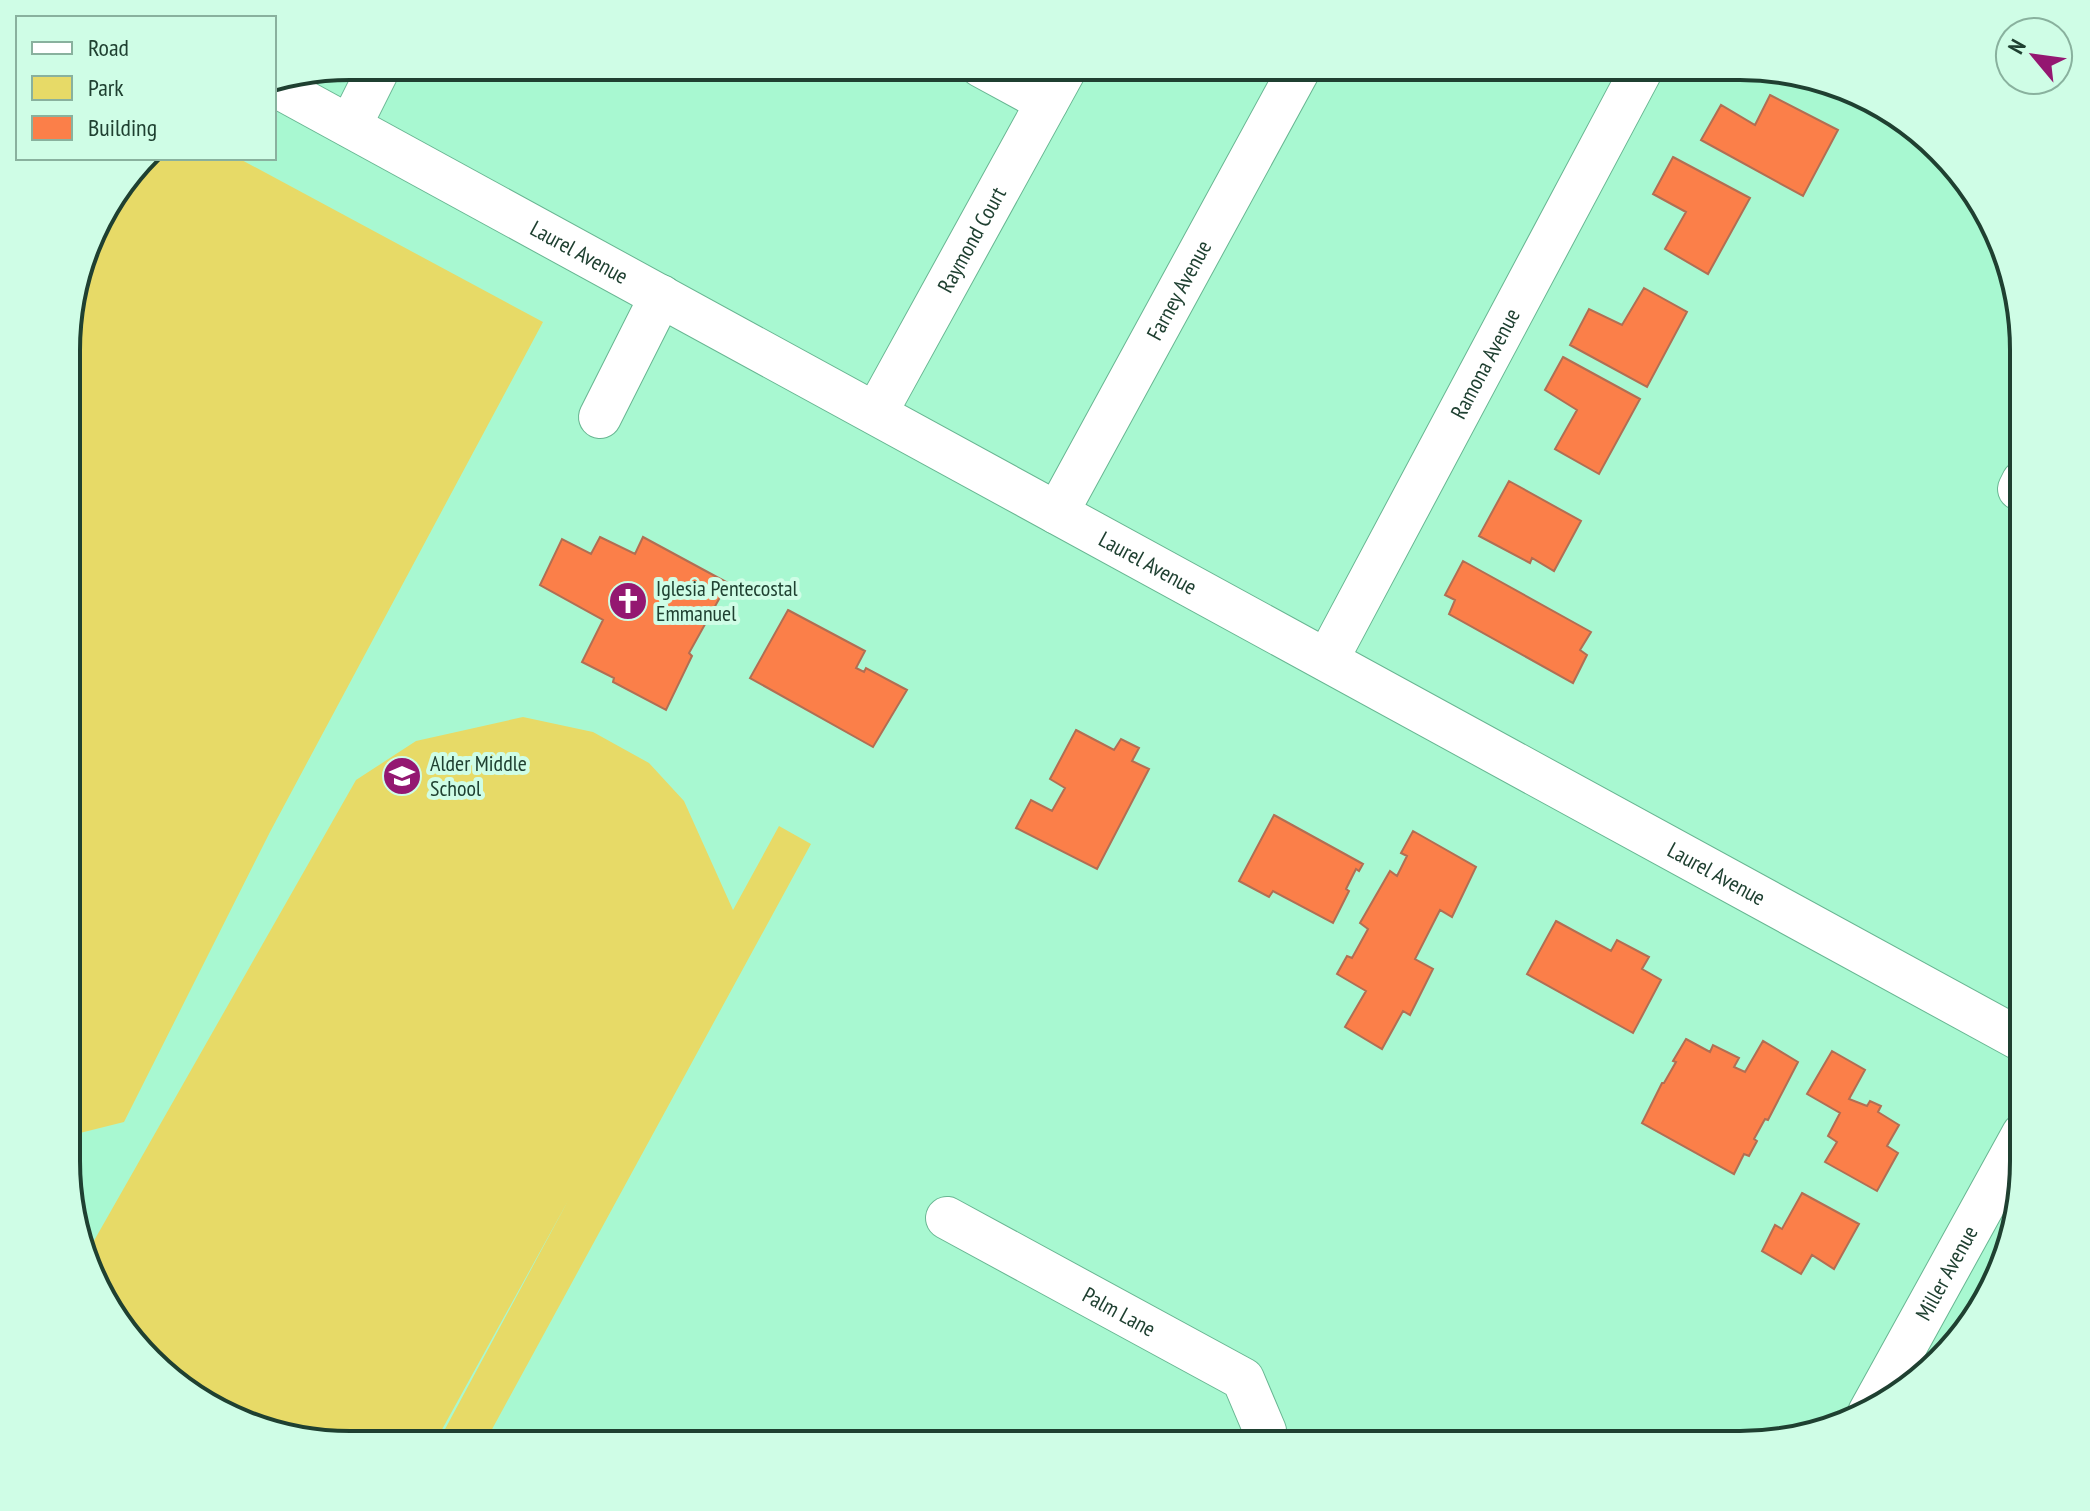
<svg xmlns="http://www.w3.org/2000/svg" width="2090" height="1511" viewBox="0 0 2090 1511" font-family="'PT Sans Narrow',sans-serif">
<rect width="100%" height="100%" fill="#a8f8d1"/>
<path fill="#e7da67" d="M 146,158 L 238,158 L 543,322 L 270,832 L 124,1122 L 68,1136 L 68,314 L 96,224 Z
M 523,717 L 593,732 L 649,763 L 684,801 L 733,910 L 779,826 L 811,844 L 484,1444 L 437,1444 L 569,1199 L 434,1444 L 332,1444 L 242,1424 L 177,1386 L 104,1302 L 87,1253 L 356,780 L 416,741 Z"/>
<path fill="#fb7f49" stroke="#b16e53" stroke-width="2" d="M 1770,95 L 1838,130 L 1803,196 L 1701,140 L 1721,105 L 1755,125 Z
M 1673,157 L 1750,198 L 1708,274 L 1665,249 L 1686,212 L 1653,194 Z
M 1644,288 L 1687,312 L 1647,387 L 1570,345 L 1589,309 L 1622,325 Z
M 1563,357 L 1640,399 L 1599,474 L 1555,449 L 1577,410 L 1545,390 Z
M 1509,481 L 1581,521 L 1554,571 L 1532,558 L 1530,563 L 1479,536 Z
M 600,537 L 635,554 L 643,537 L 728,583 L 689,653 L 692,656 L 666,710 L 613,682 L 614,678 L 582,662 L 603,620 L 540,585 L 562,539 L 591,554 Z
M 1463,561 L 1591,632 L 1580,650 L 1587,655 L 1573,683 L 1449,614 L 1455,600 L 1445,595 Z
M 788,610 L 865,651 L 856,668 L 864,672 L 866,668 L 907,690 L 873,747 L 750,678 Z
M 1076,730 L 1114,750 L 1121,739 L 1139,748 L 1132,761 L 1149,769 L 1097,869 L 1016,828 L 1031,800 L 1052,811 L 1065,788 L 1050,779 Z
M 1274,815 L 1363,864 L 1359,871 L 1356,869 L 1346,889 L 1349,891 L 1333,923 L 1273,891 L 1269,897 L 1239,881 Z
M 1413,831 L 1476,867 L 1452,917 L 1440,910 L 1415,959 L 1433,969 L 1410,1015 L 1403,1011 L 1382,1049 L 1345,1027 L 1366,991 L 1337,974 L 1347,956 L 1352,958 L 1368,929 L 1360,923 L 1390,871 L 1397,876 L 1407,856 L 1401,853 Z
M 1556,921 L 1611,951 L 1617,940 L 1649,957 L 1642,969 L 1661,980 L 1633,1033 L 1527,974 Z
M 1686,1039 L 1710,1052 L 1713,1045 L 1739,1058 L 1734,1067 L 1745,1072 L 1763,1041 L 1798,1062 L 1768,1120 L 1765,1119 L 1754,1139 L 1757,1141 L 1749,1156 L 1744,1154 L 1734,1174 L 1642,1123 L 1662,1083 L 1664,1083 L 1676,1062 L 1673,1061 Z
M 1832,1051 L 1865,1070 L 1849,1099 L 1867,1106 L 1870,1101 L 1881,1106 L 1878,1112 L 1899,1125 L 1887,1146 L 1898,1153 L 1877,1191 L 1825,1162 L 1837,1142 L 1828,1136 L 1840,1113 L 1807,1094 Z
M 1802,1193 L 1859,1224 L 1834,1269 L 1812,1255 L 1801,1274 L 1762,1251 L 1775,1225 L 1782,1229 Z"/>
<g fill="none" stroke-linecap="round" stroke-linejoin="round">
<g stroke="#68b692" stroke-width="44">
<g id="minor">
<path d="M 981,66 L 1047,102"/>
<path id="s1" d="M 274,85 L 2023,1041"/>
<path d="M 350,126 L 380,66"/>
<path id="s2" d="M 876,413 L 1067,66"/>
<path d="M 600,417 L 661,296"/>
<path d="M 2019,489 L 2023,481"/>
<path id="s3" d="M 1057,513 L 1301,66"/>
<path id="s4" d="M 1327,660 L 1643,67"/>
<path id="s5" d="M 947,1218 L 1243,1379 L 1265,1431 L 1258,1445"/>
<path id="s6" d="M 1869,1413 L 2023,1134"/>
</g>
</g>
<use href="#minor" stroke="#fff" stroke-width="42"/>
</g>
<defs>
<g id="church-disc" transform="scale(2)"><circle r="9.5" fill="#941771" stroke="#cffde6"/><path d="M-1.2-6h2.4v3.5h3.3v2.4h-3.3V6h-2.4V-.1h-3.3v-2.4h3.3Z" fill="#fff"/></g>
<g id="school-disc" transform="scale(2)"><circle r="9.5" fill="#941771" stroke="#cffde6"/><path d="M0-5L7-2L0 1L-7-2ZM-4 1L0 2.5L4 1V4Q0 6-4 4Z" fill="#fff"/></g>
</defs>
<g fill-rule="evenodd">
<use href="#church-disc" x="628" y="601"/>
<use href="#school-disc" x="402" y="776"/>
</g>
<g text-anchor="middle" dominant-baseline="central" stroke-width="8" stroke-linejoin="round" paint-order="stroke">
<g font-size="22" fill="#1f4031" stroke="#cffde6">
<text stroke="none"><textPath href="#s2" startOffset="198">Raymond Court</textPath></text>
<text stroke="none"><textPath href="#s1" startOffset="348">Laurel Avenue</textPath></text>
<text stroke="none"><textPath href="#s3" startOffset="254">Farney Avenue</textPath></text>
<text stroke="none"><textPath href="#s4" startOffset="336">Ramona Avenue</textPath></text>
<text stroke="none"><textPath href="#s1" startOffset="996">Laurel Avenue</textPath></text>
<text stroke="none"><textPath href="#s1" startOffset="1644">Laurel Avenue</textPath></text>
<text stroke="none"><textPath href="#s6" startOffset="160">Miller Avenue</textPath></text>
<text stroke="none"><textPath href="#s5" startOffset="196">Palm Lane</textPath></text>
</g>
<g font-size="22" fill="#1f4031" stroke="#cffde6" text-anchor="start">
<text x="656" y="588">Iglesia Pentecostal<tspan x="656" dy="25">Emmanuel</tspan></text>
<text x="430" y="763">Alder Middle<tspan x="430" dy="25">School</tspan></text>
</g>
</g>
<path d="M0 0H2090V1511H0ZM350 80H1740A270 270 0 0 1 2010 350V1161A270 270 0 0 1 1740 1431H350A270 270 0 0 1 80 1161V350A270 270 0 0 1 350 80Z" fill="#cffde6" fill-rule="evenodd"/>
<path fill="none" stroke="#1f4031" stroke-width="4" d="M350 80H1740A270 270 0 0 1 2010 350V1161A270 270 0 0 1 1740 1431H350A270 270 0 0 1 80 1161V350A270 270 0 0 1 350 80Z"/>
<rect x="16" y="16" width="260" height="144" fill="#cffde6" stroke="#89b19e" stroke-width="2"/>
<rect x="32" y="42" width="40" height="12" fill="#ffffff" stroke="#89b19e" stroke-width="2"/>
<text x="88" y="56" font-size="24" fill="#1f4031">Road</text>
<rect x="32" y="76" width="40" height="24" fill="#e7da67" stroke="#89b19e" stroke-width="2"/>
<text x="88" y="96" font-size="24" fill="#1f4031">Park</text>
<rect x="32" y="116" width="40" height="24" fill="#fb7f49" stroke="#89b19e" stroke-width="2"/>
<text x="88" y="136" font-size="24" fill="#1f4031">Building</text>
<g transform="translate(2034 56) rotate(299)"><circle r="38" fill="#cffde6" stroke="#89b19e" stroke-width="2"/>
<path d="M0-6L14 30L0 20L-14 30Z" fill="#941771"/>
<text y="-12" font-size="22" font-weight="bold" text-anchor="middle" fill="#1f4031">N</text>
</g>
</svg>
